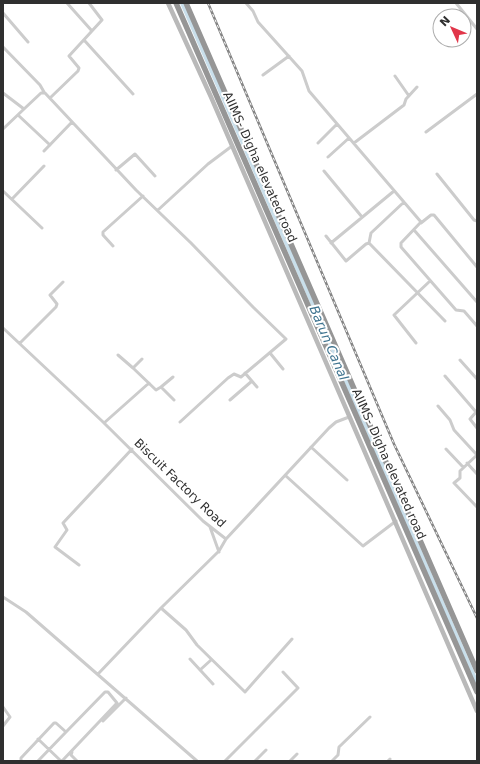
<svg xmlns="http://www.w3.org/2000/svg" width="480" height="764" viewBox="0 0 480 764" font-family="'DejaVu Sans',sans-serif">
<rect width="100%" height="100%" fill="#fff"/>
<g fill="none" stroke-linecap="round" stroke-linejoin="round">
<path stroke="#c9dfeb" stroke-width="4" d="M 182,3 L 477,683"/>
<path stroke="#ccc" stroke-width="3" d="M 67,3 L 92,31
M 246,3 L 253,11 L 258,22 L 302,71 L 309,91 L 421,222 L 401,243 L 401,247 L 456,310 L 464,311 L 477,326
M 456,3 L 477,29
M 3,13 L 28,42
M 84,40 L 133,94
M 3,47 L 40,85 L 44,92
M 263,75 L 289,56
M 395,76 L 409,96
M 3,93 L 24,109 L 3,129
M 50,98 L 78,71 L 79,68 L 69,56 L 102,20 L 89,3
M 24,109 L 41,93 L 45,93 L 136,190 L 191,243 L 253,307 L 286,339 L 241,377 L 234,374 L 228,378 L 180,422
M 18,115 L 50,145
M 426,132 L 477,94
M 318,143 L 337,124
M 354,143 L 404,105 L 406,99 L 417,87
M 44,151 L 72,122
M 328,157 L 349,138
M 116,170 L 135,154 L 155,176
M 324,171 L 362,217
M 437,174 L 474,220 L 477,221
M 3,191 L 42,228
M 12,199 L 44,166
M 158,210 L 208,164 L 232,146
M 421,223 L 431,215 L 434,215 L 477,267
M 414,230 L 477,302
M 326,236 L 346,261 L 366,244 L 369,243 L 445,321
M 331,243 L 394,191
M 369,243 L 371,233 L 404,202
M 113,246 L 103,235 L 103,232 L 143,196
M 3,328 L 102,421 L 203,521 L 226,539 L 219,551 L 161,608 L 98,674
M 20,343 L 56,307 L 57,304 L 50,295 L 63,282
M 416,343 L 394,315 L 430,281
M 270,353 L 283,369
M 118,355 L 133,368
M 142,359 L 133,368 L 156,390 L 161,387 L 174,400
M 460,360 L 477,379
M 245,373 L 257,387
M 445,376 L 476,412
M 161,387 L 173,377
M 230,400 L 252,381
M 438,406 L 450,420 L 454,430 L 477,455
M 477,411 L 470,419 L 477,428
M 104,423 L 149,383
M 311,447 L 347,480
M 446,449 L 463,467
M 477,455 L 460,471 L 460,478 L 454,483 L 477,507
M 467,463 L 477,474
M 286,476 L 363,546 L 396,521
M 210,527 L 219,552
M 226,539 L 329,428 L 336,422 L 349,417
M 79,565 L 55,547 L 67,530 L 63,523 L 132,449
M 3,597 L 26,612 L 197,761
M 161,608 L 186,630 L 197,645 L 245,692 L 292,639
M 190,659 L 213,684
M 200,670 L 211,660
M 3,707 L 10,717 L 3,726
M 103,721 L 126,698
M 38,739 L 61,761
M 72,752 L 71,755 L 77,761
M 21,761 L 21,758 L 54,723 L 56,723 L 66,732 L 105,692 L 108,692 L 117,703 L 62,761
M 38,761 L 66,732
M 225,761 L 298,688 L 283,672
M 255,761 L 266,750
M 290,761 L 297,754
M 332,761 L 338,755 L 339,747 L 370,717
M 388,761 L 390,759"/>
<path stroke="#b9b9b9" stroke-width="4.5" d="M 168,3 L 211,97 L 477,711"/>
<path stroke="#969696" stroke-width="5.5" d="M 176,3 L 477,692
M 186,3 L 477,671"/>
<g stroke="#848484" stroke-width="2.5">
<path id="rail" d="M 208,3 L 394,444 L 477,618"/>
</g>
<use href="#rail" stroke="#fff" stroke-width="1" stroke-dasharray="3" stroke-linecap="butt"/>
</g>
<g text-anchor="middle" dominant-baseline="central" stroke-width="4" stroke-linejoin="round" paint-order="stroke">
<g font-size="12" fill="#2f2f2f" stroke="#fff">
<text transform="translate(260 167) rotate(66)">AIIMS- Digha elevated road</text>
<text transform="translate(389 464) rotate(66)">AIIMS- Digha elevated road</text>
<text transform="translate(180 483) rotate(44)">Biscuit Factory Road</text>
</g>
<g font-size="13" font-style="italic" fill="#3e738f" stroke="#fff">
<text transform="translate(329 343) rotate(67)">Barun Canal</text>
</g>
</g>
<rect width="480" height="764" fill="none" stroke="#2f2f2f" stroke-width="8"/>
<g transform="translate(452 28) rotate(314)"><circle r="19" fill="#ffffff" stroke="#acacac"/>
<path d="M0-3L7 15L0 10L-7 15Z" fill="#e1364a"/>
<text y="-6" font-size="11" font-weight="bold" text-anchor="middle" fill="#2f2f2f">N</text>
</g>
</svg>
